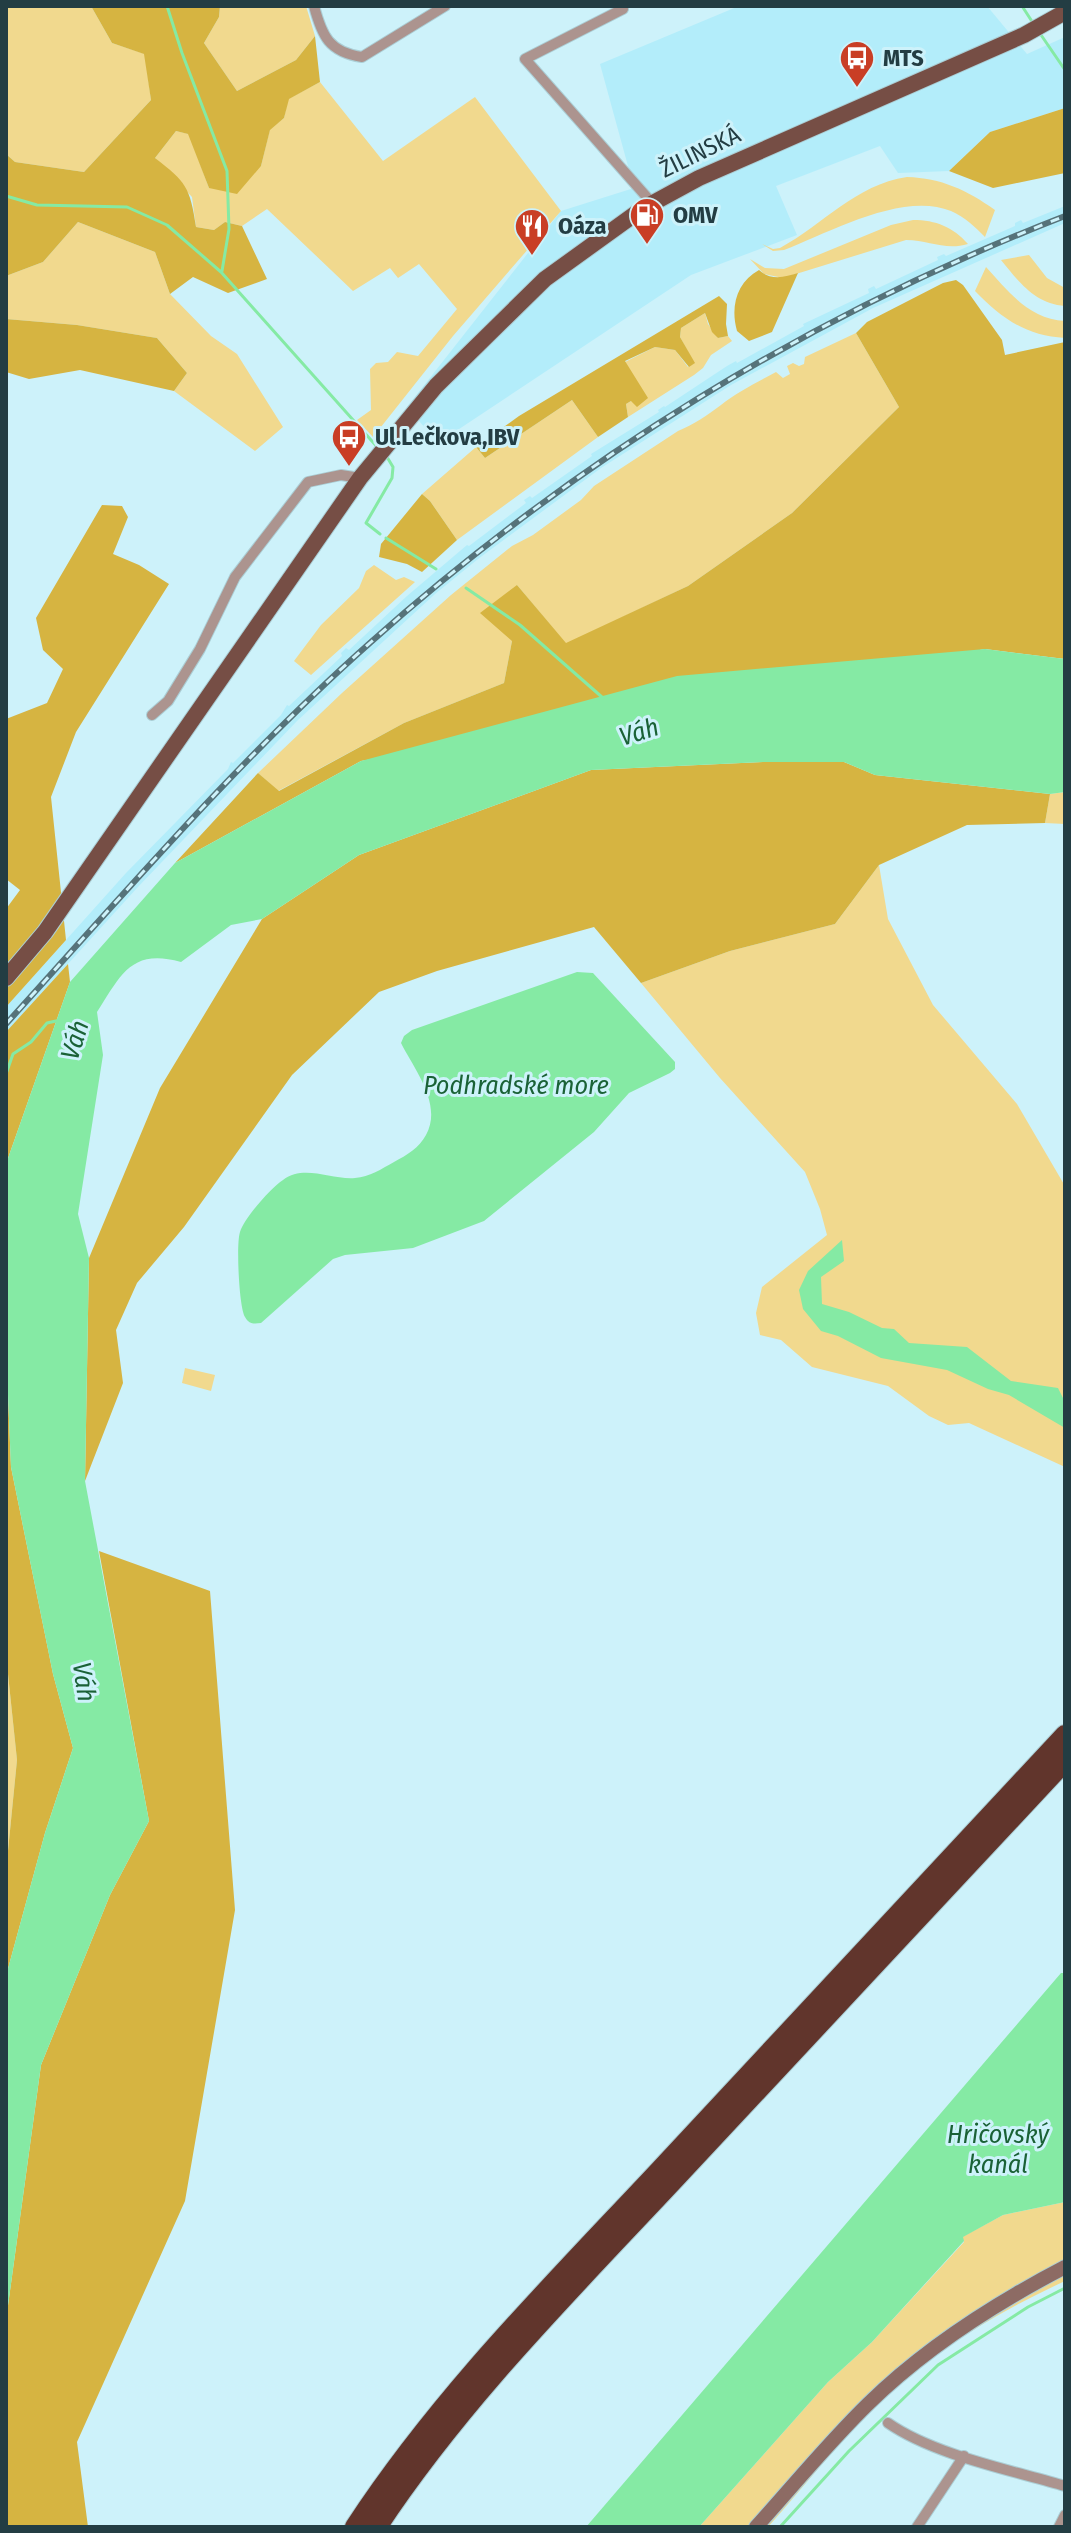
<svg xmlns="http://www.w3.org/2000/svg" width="1071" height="2533" viewBox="0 0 1071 2533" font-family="'Fira Sans Condensed',sans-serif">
<rect width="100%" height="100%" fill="#cdf2fa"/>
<path fill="#b3edfa" d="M 739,6 L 987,6 L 1027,54 L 1065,37 L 1065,108 L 990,132 L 949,171 L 898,173 L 880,146 L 776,186 L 797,235 L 691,275 L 438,443 L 407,407 L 561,211 L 634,188 L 600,64 Z
M 1065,206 L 1065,223 L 873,308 L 731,385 L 601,468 L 478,559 L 435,594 L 298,720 L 137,888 L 6,1032 L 6,1007 L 126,873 L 228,769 L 231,762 L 233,763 L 281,715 L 287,705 L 289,706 L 342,656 L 341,653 L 346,648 L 349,650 L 407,596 L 467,545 L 469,546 L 526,503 L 524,500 L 530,496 L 532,498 L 592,456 L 591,454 L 659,412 L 658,410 L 664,406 L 665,407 L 727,366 L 736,361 L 737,363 L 804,326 L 803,324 L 869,293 L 868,289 L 874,286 L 876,289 L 938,260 L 937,257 L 944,254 L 946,256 L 1015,226 L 1015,223 L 1021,220 L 1023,223 Z"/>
<path fill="#f1d98e" d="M 6,6 L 91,6 L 112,43 L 145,54 L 151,100 L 84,172 L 15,162 L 6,154 Z
M 220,6 L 306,6 L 315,36 L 296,60 L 237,91 L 204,43 L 219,17 Z
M 320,82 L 383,161 L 475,97 L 561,211 L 453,336 L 373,437 L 357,420 L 371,410 L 370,369 L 376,363 L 388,362 L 397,352 L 418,356 L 457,309 L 419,264 L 398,278 L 390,268 L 353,291 L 267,209 L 242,226 L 225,222 L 214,230 L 196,227 L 192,197 L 155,158 L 176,131 L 189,134 L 209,188 L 261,166 L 270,129 L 284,118 L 288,99 Z
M 907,177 C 941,178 967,190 995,210 L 985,237 C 975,227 965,217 951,211 C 903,191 830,232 784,250 L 773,251 L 762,244 L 773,249 L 780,248 C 824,224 855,185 907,177 Z
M 913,220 C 936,220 953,227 968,244 C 945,251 929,240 906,240 L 783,278 L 764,274 L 750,259 L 765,268 L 784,269 L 891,225 Z
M 78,222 L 155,252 L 170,294 L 211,336 L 237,354 L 283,427 L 255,451 L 174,391 L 187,373 L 157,338 L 77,325 L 6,319 L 6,276 L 43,262 Z
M 1029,255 L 1047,278 L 1065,288 L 1065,306 C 1035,304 1019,282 1001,260 Z
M 986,267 C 1009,292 1029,319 1065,321 L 1065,338 C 1026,336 1001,318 975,291 Z
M 705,313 L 708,324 L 718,338 L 728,336 L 732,341 L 711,355 L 703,368 L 694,375 L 628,417 L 626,404 L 631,401 L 625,362 L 655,347 L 675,350 L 688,367 L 694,363 L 680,337 L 681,328 Z
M 856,333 L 899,407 L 792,513 L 688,586 L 566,644 L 517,585 L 512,641 L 504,683 L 404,723 L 278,791 L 258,773 L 342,693 L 451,595 L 512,546 L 533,535 L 581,500 L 594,486 L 678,431 C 695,424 706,416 721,405 C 737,392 758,382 776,372 L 783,378 L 790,374 L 787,366 L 793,363 L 799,366 L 804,364 L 805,357 Z
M 572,400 L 598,437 L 457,540 L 430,501 L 422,494 L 476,447 L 485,458 Z
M 374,565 L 396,580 L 404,577 L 415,582 L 311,675 L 294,661 L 321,625 L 359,588 L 366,571 Z
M 1065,792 L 1065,824 L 1045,823 L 1050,794 Z
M 879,865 L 888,919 L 933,1005 L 1017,1104 L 1065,1186 L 1065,1467 L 969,1423 L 948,1425 L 929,1416 L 888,1386 L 812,1367 L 781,1340 L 760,1335 L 756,1313 L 762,1287 L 827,1235 L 820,1209 L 805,1172 L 720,1078 L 641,983 L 730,951 L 835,924 Z
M 185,1368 L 215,1375 L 211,1391 L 182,1383 Z
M 6,1655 L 17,1760 L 6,1871 Z
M 1065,2202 L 1065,2281 C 998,2312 936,2349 882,2400 C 842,2437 805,2486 768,2527 L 699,2527 L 828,2382 L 872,2342 L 964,2242 L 962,2237 L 1003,2215 Z"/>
<path fill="#d6b441" d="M 91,6 L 220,6 L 219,17 L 204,43 L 237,91 L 296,60 L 315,36 L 320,82 L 289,99 L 284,118 L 270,130 L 261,166 L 237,194 L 209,188 L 188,134 L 176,131 L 155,158 C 186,182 190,187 196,227 L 214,230 L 225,222 L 242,226 L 267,279 L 228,293 L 193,277 L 170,294 L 155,252 L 78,222 L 43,262 L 6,276 L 6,154 L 15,162 L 84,172 L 151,100 L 144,54 L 112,43 Z
M 1065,108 L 1065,173 L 993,188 L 949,171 L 990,132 Z
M 759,270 C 771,281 785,277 798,273 L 772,332 L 749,341 L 737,331 C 730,306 737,282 759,270 Z
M 956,280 L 963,285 L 1002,340 L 1005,355 L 1065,342 L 1065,659 L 985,649 L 361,761 L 175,863 L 258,773 L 279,791 L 404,723 L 504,683 L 512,641 L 480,613 L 517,585 L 566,643 L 688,586 L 792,513 L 899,407 L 856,333 L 867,322 L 943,283 Z
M 719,296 L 727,304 L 726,324 L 728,336 L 718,338 L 712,332 L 705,313 L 681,328 L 680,337 L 695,363 L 689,367 L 675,350 L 655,347 L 625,361 L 648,398 L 637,407 L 631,401 L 626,404 L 628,417 L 598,437 L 572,400 L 485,458 L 476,447 L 519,416 Z
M 6,319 L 77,325 L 157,338 L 187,373 L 174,391 L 80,370 L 29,379 L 6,372 Z
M 422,494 L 430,501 L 457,540 L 422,572 L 407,564 L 379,557 L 381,544 Z
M 102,505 L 122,506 L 128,517 L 113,554 L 139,565 L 169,584 L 76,732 L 51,797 L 66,940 L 6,1007 L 6,909 L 20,890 L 6,879 L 6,719 L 47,703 L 63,669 L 43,650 L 36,618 Z
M 763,762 L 844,762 L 875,775 L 1050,794 L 1045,823 L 967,825 L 879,865 L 835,924 L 730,951 L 641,983 L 594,927 L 437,971 L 379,992 L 292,1075 L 184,1227 L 137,1283 L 116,1330 L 123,1383 L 85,1481 L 89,1258 L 160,1088 L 262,919 L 359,855 L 591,770 Z
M 68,964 L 70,982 L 6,1164 L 6,1032 Z
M 6,1346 L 11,1467 L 53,1674 L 73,1748 L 45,1833 L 6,1976 L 6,1871 L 17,1760 L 6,1655 Z
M 99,1551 L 210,1591 L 235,1910 L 185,2201 L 77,2442 L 88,2527 L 6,2527 L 6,2320 L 41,2065 L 110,1895 L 149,1821 Z"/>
<path fill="#85eaa4" d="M 985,649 L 1065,659 L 1065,792 L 1050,794 L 875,775 L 844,762 L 763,762 L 591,770 L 359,855 L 262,919 L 231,925 L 181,962 C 131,948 121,975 97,1012 L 103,1055 L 78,1214 L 89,1258 L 85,1481 L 149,1821 L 110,1895 L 41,2065 L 6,2320 L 6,1976 L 45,1833 L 73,1748 L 53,1674 L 11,1467 L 6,1346 L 6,1164 L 70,982 L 175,863 L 361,761 L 677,676 Z
M 577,972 L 593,973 L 675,1062 L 675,1069 L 670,1073 L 629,1093 L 594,1132 L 484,1221 L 413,1248 L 345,1255 L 333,1259 L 261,1323 C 253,1324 249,1324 245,1317 C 239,1307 236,1244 240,1232 C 244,1218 271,1188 283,1180 C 304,1164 331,1180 355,1178 C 370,1177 381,1169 394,1162 C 407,1155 419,1148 426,1135 C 443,1104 414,1069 401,1043 L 404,1036 L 412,1030 Z
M 842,1240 L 844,1261 L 821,1277 L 822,1304 L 849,1312 L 882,1328 L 894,1329 L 909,1343 L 967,1347 L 1011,1381 L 1058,1388 L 1065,1402 L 1065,1428 L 1009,1395 L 988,1389 L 947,1370 L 881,1358 L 838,1336 L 821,1331 L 803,1309 L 799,1290 L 808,1271 Z
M 1061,1973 L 1065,1973 L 1065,2202 L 1003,2215 L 963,2237 L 964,2241 L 872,2342 L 828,2382 L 699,2527 L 586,2527 Z"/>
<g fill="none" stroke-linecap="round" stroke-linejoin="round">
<path stroke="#85eaa4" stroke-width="3" d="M 167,6 L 182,53 L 227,171 L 229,229 L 222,271
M 1022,6 L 1033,23
M 1039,32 L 1065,70
M 6,196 L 37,205 L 127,207 L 167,225 L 221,272 L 379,449
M 380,534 L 366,523 L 392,478 L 393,467 L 387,457
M 386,538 L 436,569
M 466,588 L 520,625 L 603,698
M 6,1074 L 13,1054 L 31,1042 L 47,1023 L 56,1021
M 780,2527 L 849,2451 L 938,2365 L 1028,2307 L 1065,2288"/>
<g stroke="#abced5" stroke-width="12">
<path id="minor" d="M 314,6 C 322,36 329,52 362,57 L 445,6
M 623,9 L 525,59 L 652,203
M 152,715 L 168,701 L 200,649 L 235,577 L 308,482 L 341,475 L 360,478
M 888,2423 C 934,2455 1011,2470 1065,2486
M 917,2527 L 964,2456
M 1059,2527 L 1065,2515"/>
</g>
<g stroke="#abced5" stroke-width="16">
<path id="secondary" d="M 756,2527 C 793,2486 829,2442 868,2404 C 926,2347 994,2304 1065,2267"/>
</g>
<g stroke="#abced5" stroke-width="18">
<path id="primary" d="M 6,978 L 45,932 L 360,478 L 436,386 L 545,279 L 642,209 L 699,178 L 1024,35 L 1065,12"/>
</g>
<g stroke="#abced5" stroke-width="22">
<path id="motorway" d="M 355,2527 C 440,2397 551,2286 657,2173 C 793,2027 929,1881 1065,1735
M 377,2527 C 460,2401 569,2292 672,2182 C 803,2042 934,1901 1065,1761"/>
</g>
<use href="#minor" stroke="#ac948f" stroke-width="10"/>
<use href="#secondary" stroke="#8d6b64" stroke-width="14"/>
<use href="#primary" stroke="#764e45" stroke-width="16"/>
<use href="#motorway" stroke="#61352c" stroke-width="20"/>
<g stroke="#56737a" stroke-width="6">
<path id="rail" d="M 6,1024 C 124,894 239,759 371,642 C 575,460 810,315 1065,216"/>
</g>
<use href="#rail" stroke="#cdf2fa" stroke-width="3" stroke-dasharray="9" stroke-linecap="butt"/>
</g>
<defs>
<g id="bus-pin" transform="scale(1.8)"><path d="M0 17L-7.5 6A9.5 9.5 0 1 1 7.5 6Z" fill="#c93e25" stroke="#cdf2fa"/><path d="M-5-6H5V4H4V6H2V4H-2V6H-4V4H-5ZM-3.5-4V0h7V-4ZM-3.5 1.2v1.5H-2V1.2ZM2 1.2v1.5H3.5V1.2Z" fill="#fff"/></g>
<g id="fuel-pin" transform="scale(1.8)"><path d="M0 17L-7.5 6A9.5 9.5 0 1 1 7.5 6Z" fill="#c93e25" stroke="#cdf2fa"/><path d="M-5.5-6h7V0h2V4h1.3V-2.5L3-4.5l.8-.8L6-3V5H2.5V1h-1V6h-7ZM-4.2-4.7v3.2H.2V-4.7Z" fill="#fff"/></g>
<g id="restaurant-pin" transform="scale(1.8)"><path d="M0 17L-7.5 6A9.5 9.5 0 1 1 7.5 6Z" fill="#c93e25" stroke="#cdf2fa"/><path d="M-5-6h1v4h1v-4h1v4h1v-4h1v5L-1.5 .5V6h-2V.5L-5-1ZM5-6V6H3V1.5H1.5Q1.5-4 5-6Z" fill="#fff"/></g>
</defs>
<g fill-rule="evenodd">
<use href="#bus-pin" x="857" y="58"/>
<use href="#fuel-pin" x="647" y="215"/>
<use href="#restaurant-pin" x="532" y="226"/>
<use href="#bus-pin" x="349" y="437"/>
</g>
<g text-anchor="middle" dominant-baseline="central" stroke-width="6" stroke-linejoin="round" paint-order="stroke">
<g font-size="24" font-weight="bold" fill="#233d43" stroke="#cdf2fa" text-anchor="start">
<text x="883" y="58">MTS</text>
<text x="673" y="215">OMV</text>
<text x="558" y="226">Oáza</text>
<text x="375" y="437">Ul.Lečkova,IBV</text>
</g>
<g font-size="24" fill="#233d43" stroke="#cdf2fa">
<text transform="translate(700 152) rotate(-26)">ŽILINSKÁ</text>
</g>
<g font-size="26" font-style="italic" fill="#1a6236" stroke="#cdf2fa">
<text transform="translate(639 732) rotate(-17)">Váh</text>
<text transform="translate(75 1040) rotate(-73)">Váh</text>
<text x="516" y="1085">Podhradské more</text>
<text transform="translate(84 1682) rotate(82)">Váh</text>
<text x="998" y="2134">Hričovský<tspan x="998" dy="30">kanál</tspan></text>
</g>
</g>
<rect width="1071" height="2533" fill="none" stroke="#233d43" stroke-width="16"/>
</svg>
